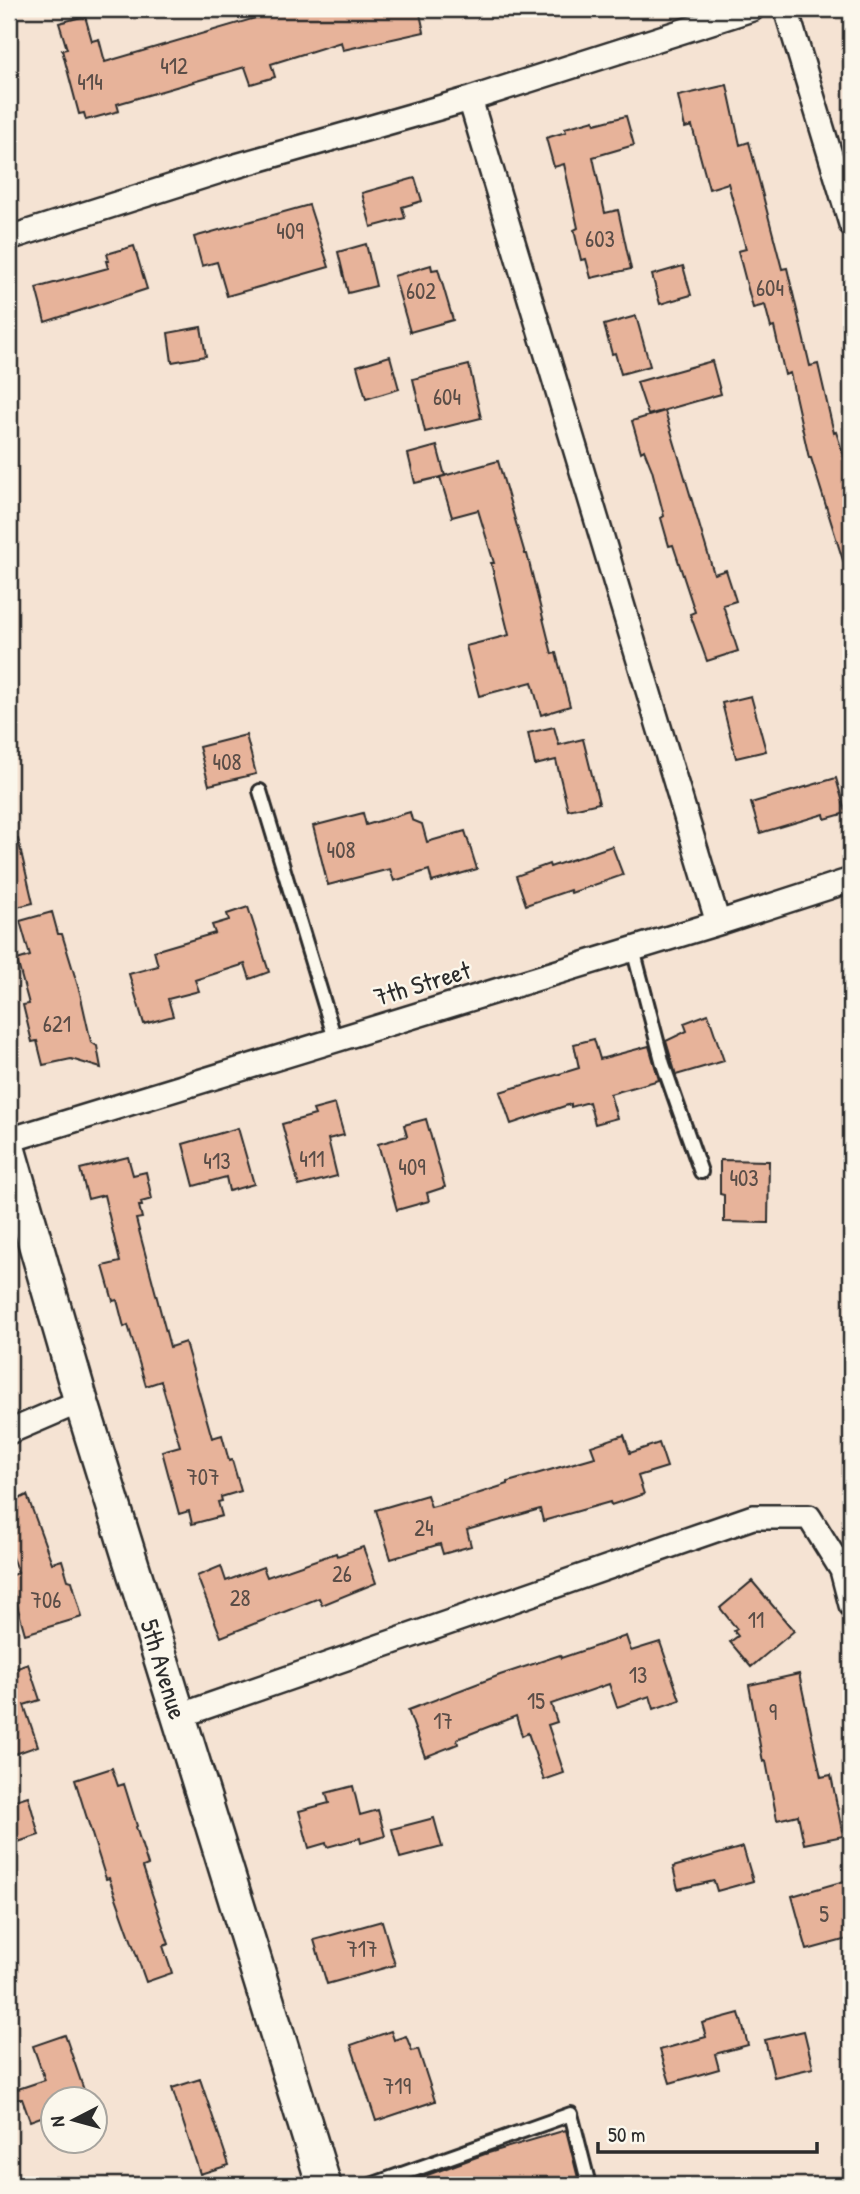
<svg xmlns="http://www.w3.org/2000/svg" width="860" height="2194" viewBox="0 0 860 2194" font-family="'Patrick Hand',sans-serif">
<rect width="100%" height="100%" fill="#f5e3d3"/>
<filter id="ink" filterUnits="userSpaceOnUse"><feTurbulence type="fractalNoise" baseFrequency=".0143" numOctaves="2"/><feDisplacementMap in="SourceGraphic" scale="14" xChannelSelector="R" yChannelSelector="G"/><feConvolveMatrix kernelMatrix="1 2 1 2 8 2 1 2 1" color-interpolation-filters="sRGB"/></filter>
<g filter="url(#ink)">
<path fill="#e7b39a" stroke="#2b2b2b" stroke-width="2" d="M 286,9 L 419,9 L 424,32 L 343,50 L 341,42 L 271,64 L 275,77 L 251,84 L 245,67 L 117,104 L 119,111 L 86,120 L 84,113 L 79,114 L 62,50 L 67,49 L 59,23 L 85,16 L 92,41 L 99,39 L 105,62 Z
M 727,85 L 740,145 L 749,142 L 782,269 L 787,268 L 810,366 L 818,364 L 834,433 L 836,432 L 851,477 L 851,570 L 846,570 L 811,458 L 809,458 L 790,373 L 785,375 L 774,327 L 771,328 L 765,305 L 753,308 L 738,251 L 746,249 L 728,183 L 709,189 L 692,126 L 685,128 L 678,96 Z
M 626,116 L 634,145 L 593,157 L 605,213 L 618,210 L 631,269 L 591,278 L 586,259 L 581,260 L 574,230 L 578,228 L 564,164 L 554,167 L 546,138 L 566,132 L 565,128 L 594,120 L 595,124 Z
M 415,178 L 422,201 L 402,207 L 405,218 L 371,227 L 362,193 Z
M 309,205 L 329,267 L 227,296 L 217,262 L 202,266 L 194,237 Z
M 366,244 L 376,286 L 348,293 L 338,252 Z
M 134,246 L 147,289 L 45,322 L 36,288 L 108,268 L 106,261 L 109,261 L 107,254 Z
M 431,265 L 432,270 L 438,269 L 453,320 L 410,332 L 394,276 Z
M 683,266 L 691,295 L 660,304 L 652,275 Z
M 636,316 L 650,366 L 621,374 L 615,353 L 612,354 L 604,325 Z
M 201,327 L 206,356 L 172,362 L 168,333 Z
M 390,356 L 399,389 L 366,399 L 357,366 Z
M 712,361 L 721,394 L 648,415 L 637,382 Z
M 469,365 L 481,418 L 425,432 L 413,379 Z
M 665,411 L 714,574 L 726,570 L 736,601 L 723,605 L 738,651 L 707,661 L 690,614 L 695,612 L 673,545 L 669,546 L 661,518 L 664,516 L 652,470 L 644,450 L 641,452 L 632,421 Z
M 437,446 L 445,476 L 415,483 L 408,454 Z
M 498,461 L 525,554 L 527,554 L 552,654 L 556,653 L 570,706 L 541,715 L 532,682 L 479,696 L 466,646 L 509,635 L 491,563 L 494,563 L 478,510 L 452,517 L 440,477 Z
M 751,696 L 766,751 L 736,758 L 722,703 Z
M 554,727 L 559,745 L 583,739 L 599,803 L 568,810 L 556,760 L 535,765 L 528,733 Z
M 246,735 L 256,774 L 209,785 L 199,747 Z
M 836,778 L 846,813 L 825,819 L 824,814 L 760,833 L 751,803 Z
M 410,812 L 412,820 L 422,824 L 427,842 L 465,831 L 477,869 L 432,882 L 429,870 L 394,881 L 390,869 L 328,885 L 313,826 L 363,813 L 366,825 Z
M 18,839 L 33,903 L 9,909 L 9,840 Z
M 612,846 L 623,875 L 571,893 L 570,890 L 526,905 L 516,876 L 549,864 L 550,867 Z
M 248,907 L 269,972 L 250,979 L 245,964 L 195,980 L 199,991 L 168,999 L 173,1016 L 144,1024 L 129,974 L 158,966 L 154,951 L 215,933 L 212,925 L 229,920 L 227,914 Z
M 52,912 L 58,934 L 62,934 L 80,993 L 91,1042 L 97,1046 L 101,1068 L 71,1059 L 43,1065 L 37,1041 L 32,1042 L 23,1005 L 29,1004 L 17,960 L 30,956 L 20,921 Z
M 708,1014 L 724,1061 L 676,1075 L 666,1041 L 687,1031 L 684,1023 Z
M 594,1039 L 600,1059 L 649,1046 L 659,1080 L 610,1094 L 617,1118 L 595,1124 L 589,1102 L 571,1107 L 571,1104 L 511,1124 L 500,1092 L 579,1068 L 574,1044 Z
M 335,1104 L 344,1135 L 328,1139 L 337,1176 L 299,1186 L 282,1124 L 315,1115 L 313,1110 Z
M 426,1119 L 445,1187 L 427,1193 L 429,1201 L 397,1210 L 378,1144 L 407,1136 L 404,1125 Z
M 238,1128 L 254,1184 L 229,1191 L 226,1177 L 194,1186 L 183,1144 Z
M 128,1157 L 133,1175 L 146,1172 L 152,1199 L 141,1202 L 142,1206 L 139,1206 L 142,1218 L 136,1219 L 170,1347 L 185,1342 L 212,1438 L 222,1435 L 229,1461 L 232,1460 L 241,1491 L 221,1497 L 222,1501 L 218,1502 L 222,1516 L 192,1524 L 189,1511 L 179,1514 L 162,1451 L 180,1446 L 161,1381 L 146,1386 L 128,1325 L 124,1327 L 117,1300 L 113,1301 L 103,1266 L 120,1262 L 104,1195 L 88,1199 L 80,1169 Z
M 720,1160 L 769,1161 L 768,1223 L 724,1222 L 724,1195 L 720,1194 Z
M 624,1435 L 630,1453 L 659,1443 L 667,1467 L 638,1476 L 644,1494 L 611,1505 L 610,1502 L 543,1521 L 540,1509 L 467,1530 L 471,1546 L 443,1554 L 440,1544 L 391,1559 L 376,1510 L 427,1495 L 431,1507 L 458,1500 L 508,1484 L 508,1482 L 595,1457 L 591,1446 Z
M 27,1495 L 52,1563 L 62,1560 L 68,1580 L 72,1581 L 82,1617 L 25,1634 L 9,1576 L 18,1573 L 9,1549 L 9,1504 Z
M 363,1547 L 376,1583 L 322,1605 L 319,1598 L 221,1637 L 197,1576 L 221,1566 L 226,1581 L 263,1567 L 267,1577 L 336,1553 L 337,1556 Z
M 752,1581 L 794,1631 L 751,1667 L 730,1642 L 738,1636 L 734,1631 L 737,1629 L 720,1608 Z
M 626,1636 L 631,1651 L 660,1642 L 680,1700 L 654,1709 L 650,1696 L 617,1707 L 609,1684 L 551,1704 L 557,1722 L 548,1725 L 564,1773 L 544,1780 L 528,1733 L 522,1736 L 516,1716 L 457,1739 L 458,1744 L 425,1757 L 408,1710 L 500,1675 L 560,1655 L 561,1658 Z
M 28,1664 L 40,1700 L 24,1705 L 38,1746 L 9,1756 L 9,1671 Z
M 799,1674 L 821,1777 L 831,1775 L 843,1836 L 804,1844 L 798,1815 L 777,1820 L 766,1761 L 763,1762 L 749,1685 Z
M 112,1768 L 118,1786 L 124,1784 L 137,1826 L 136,1827 L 148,1865 L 143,1867 L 169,1944 L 163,1946 L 172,1973 L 146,1982 L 109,1878 L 106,1879 L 75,1780 Z
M 353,1786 L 360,1815 L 378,1810 L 385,1836 L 361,1843 L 360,1838 L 327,1847 L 326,1843 L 309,1848 L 299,1811 L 329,1803 L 326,1793 Z
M 28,1796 L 39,1835 L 9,1845 L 9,1802 Z
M 434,1818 L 442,1847 L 400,1858 L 392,1829 Z
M 743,1847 L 753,1881 L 717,1891 L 714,1881 L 678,1889 L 673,1867 Z
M 851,1879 L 851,1938 L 807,1950 L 792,1896 Z
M 382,1921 L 395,1965 L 327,1984 L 314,1940 Z
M 739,2013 L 748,2045 L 715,2054 L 719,2069 L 670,2083 L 660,2050 L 706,2037 L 702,2023 Z
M 391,2031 L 394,2040 L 406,2036 L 412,2051 L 418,2049 L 435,2101 L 376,2121 L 351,2045 Z
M 804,2031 L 813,2068 L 774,2077 L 765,2040 Z
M 65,2035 L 87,2099 L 52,2099 L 52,2113 L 30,2121 L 22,2099 L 9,2099 L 9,2092 L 45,2080 L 33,2046 Z
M 200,2079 L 229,2165 L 200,2174 L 172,2088 Z
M 566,2130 L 578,2178 L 554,2185 L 400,2185 L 485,2154 Z"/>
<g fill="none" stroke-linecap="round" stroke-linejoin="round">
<g stroke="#2b2b2b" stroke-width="18">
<path id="lane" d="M 260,791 L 335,1039
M 633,949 L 663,1064 L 701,1172
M 371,2185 L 571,2114 L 589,2185"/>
</g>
<g stroke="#2b2b2b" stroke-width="28">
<path id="street" d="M 786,9 L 851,224
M 470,99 L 718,923
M 9,238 L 236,166 L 470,99 L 752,9
M 9,1140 L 718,923 L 851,880
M 9,1432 L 81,1401
M 179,1716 L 753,1517 L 809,1517 L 842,1570 L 851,1605"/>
</g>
<g stroke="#2b2b2b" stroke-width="38">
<path id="secondary" d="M 9,1152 L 81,1401 L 324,2185"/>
</g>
<use href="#lane" stroke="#fbf7ec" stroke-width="12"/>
<use href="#street" stroke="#fbf7ec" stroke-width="23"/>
<use href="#secondary" stroke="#fbf7ec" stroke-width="33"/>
</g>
</g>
<g text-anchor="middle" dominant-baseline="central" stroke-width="5" stroke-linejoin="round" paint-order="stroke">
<g font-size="23" fill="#5a4d47">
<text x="174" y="65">412</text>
<text x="90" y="81">414</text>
<text x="290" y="230">409</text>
<text x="600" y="238">603</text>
<text x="770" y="287">604</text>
<text x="421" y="290">602</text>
<text x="447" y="396">604</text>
<text x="227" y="761">408</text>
<text x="341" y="849">408</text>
<text x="57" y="1023">621</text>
<text x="312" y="1158">411</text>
<text x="217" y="1160">413</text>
<text x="412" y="1166">409</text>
<text x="744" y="1177">403</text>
<text x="203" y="1476">707</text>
<text x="424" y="1527">24</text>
<text x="342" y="1573">26</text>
<text x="240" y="1597">28</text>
<text x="46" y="1599">706</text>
<text x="756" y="1619">11</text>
<text x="638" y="1674">13</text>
<text x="536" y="1700">15</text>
<text x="773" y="1711">9</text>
<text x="443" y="1720">17</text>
<text x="824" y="1913">5</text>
<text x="362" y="1948">717</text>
<text x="397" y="2085">719</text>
</g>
<g font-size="26" fill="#2b2b2b" stroke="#fbf7ec">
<text transform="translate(422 983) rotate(-17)">7th Street</text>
<text transform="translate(164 1669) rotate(73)">5th Avenue</text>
</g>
</g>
<rect width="860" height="2194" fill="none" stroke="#fbf7ec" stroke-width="35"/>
<rect x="18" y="18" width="825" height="2159" fill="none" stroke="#2b2b2b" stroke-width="2.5" filter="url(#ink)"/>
<g transform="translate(74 2120) rotate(264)"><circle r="33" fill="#fbf7ec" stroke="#a8a59f" stroke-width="2"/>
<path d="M0-5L12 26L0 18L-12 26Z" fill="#2b2b2b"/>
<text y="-10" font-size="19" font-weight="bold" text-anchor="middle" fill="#2b2b2b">N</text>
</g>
<path d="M598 2142v10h219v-10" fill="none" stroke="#2b2b2b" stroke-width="3.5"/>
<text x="608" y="2142" font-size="21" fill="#2b2b2b" stroke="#fbf7ec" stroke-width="5" paint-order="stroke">50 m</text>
</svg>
